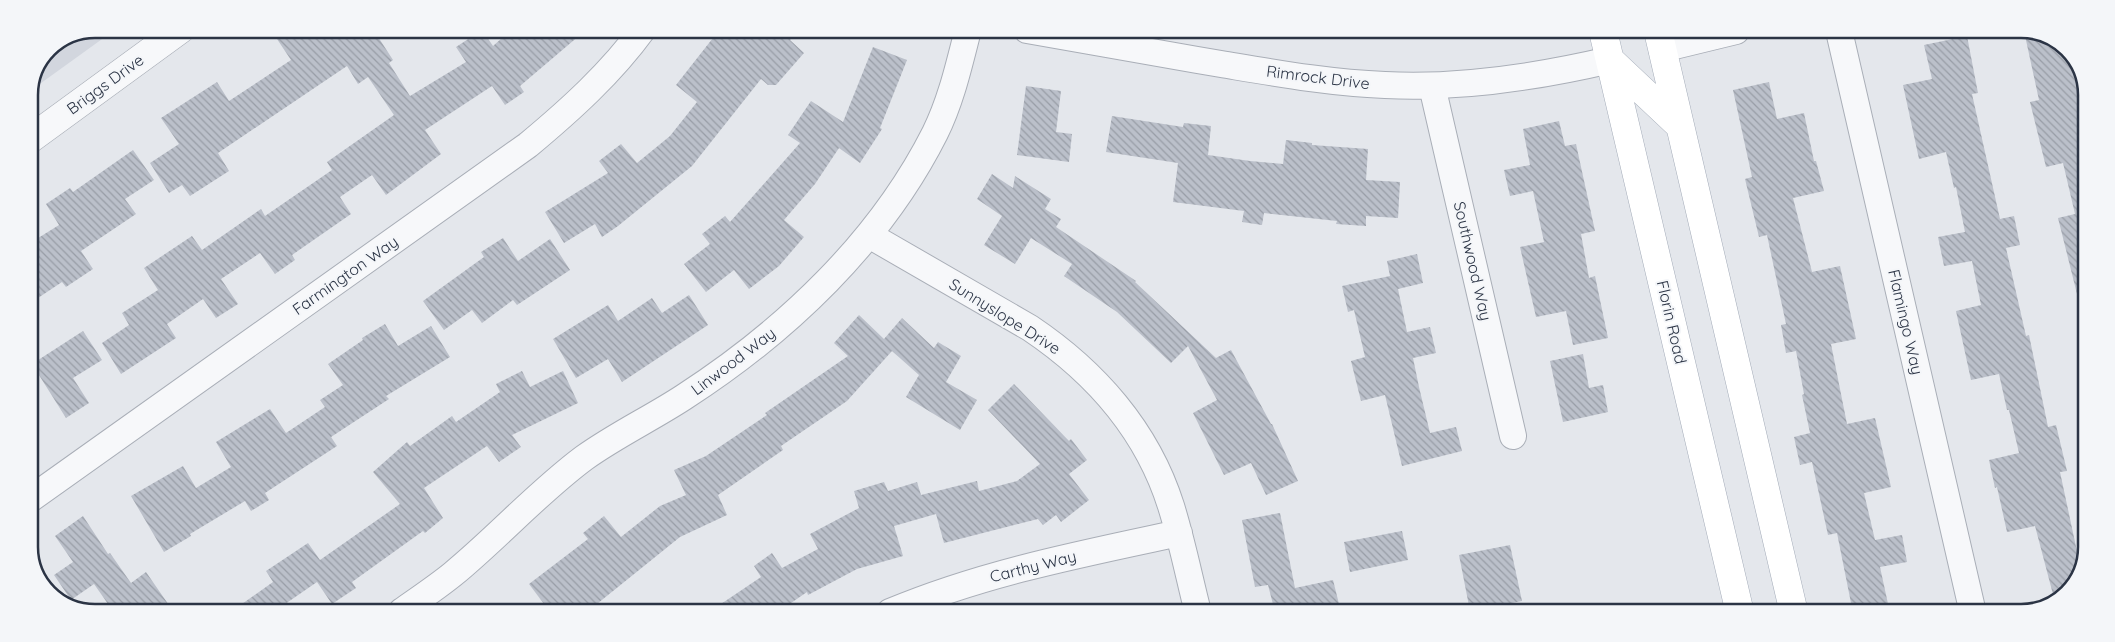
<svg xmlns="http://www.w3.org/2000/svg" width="2115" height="642" viewBox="0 0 2115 642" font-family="Quicksand,sans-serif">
<defs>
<pattern id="building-back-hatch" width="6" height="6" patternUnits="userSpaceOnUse" patternTransform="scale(1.25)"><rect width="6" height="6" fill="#bbc0ca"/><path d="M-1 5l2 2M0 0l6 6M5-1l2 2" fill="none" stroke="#989da6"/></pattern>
</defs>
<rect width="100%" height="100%" fill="#e4e7ec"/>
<path fill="#d2d6de" d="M 94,29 L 116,29 L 30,91 L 48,48 Z"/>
<path fill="url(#building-back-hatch)" d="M 286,29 L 373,29 L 393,60 L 389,63 L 410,96 L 466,62 L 456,47 L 482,30 L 493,46 L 512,29 L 587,29 L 520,86 L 524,92 L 505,105 L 492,86 L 425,130 L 441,154 L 386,195 L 372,175 L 340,197 L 351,214 L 292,255 L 295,260 L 275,274 L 260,253 L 221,279 L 238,304 L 216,318 L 203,299 L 167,324 L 176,338 L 121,374 L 102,343 L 129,325 L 122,313 L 158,290 L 144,268 L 192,236 L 202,250 L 261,209 L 265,216 L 332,170 L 327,162 L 394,115 L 368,77 L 358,84 L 347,66 L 218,153 L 229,171 L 190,196 L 182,185 L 169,193 L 150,163 L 179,144 L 161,118 L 217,82 L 229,101 L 291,60 L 275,36 Z
M 720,29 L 799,30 L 790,40 L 804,53 L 776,85 L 768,85 L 761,79 L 692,166 L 618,226 L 602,237 L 595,224 L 564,243 L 545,212 L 608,173 L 599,161 L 621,144 L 637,163 L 670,136 L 697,102 L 676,85 Z
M 2024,31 L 2038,31 L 2070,51 L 2086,90 L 2085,297 L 2078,298 L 2058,218 L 2075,214 L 2063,163 L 2046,167 L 2030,102 L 2039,100 Z
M 1967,36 L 1978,93 L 1972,94 L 2000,219 L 2014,216 L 2020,245 L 2006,248 L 2026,336 L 2029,335 L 2048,427 L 2056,425 L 2067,471 L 2060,472 L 2081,570 L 2060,600 L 2055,602 L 2035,526 L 2007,532 L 1997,487 L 1995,488 L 1989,460 L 2019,453 L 2009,410 L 2007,410 L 1999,374 L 1971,380 L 1956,311 L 1981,305 L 1972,261 L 1944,266 L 1938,237 L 1965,232 L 1956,187 L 1954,188 L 1946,152 L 1919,159 L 1903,85 L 1932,79 L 1924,45 Z
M 873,47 L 907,60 L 880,128 L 882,129 L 860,163 L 839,148 L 815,184 L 784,220 L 804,237 L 779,266 L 749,289 L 734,270 L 706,292 L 684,264 L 710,244 L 702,234 L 725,216 L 730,222 L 800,143 L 788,135 L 811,101 L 843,122 Z
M 1769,82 L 1777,119 L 1804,113 L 1814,161 L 1816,161 L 1824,191 L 1793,198 L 1812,272 L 1840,266 L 1856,339 L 1831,344 L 1847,424 L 1875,418 L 1891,487 L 1864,493 L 1875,540 L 1902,535 L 1907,562 L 1880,567 L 1890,613 L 1853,613 L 1837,533 L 1828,535 L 1812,462 L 1800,465 L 1794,437 L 1810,433 L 1802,395 L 1804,394 L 1796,351 L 1786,353 L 1781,325 L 1786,324 L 1767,235 L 1759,237 L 1745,179 L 1752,177 L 1733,90 Z
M 1026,86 L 1061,91 L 1056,132 L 1072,134 L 1069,162 L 1017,155 Z
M 1112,116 L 1183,127 L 1184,123 L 1211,126 L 1208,155 L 1250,161 L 1283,164 L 1286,140 L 1312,143 L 1312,145 L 1368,149 L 1366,180 L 1400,182 L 1398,218 L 1366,216 L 1366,226 L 1336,224 L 1337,221 L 1264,213 L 1262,225 L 1242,222 L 1244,211 L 1173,202 L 1178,163 L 1106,152 Z
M 1559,121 L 1565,146 L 1576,144 L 1595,231 L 1581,234 L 1589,278 L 1595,276 L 1608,338 L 1573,345 L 1566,311 L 1536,317 L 1520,247 L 1544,242 L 1533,191 L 1510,196 L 1504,170 L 1530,165 L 1523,129 Z
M 133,150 L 154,180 L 125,199 L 136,214 L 81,251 L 93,269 L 66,287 L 62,282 L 29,304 L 29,253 L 39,246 L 35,240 L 59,225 L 46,204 L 70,188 L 73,192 Z
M 992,174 L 1013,188 L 1015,176 L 1051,199 L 1045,209 L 1061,219 L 1056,227 L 1136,281 L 1135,282 L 1216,358 L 1231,350 L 1271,424 L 1272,424 L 1298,481 L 1266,495 L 1251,463 L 1224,475 L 1193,413 L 1217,400 L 1188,346 L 1171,363 L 1117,312 L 1064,276 L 1072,264 L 1031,238 L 1015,264 L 984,245 L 1002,216 L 977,199 Z
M 503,238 L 518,261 L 550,239 L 570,270 L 517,305 L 513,300 L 482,323 L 472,310 L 444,330 L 423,301 L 484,257 L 481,252 Z
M 1417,254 L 1423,283 L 1398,289 L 1407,332 L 1430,327 L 1436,353 L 1413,358 L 1419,387 L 1430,433 L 1456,427 L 1462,451 L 1402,466 L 1385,395 L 1361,401 L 1351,361 L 1365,357 L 1354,310 L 1348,312 L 1342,286 L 1390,276 L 1387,261 Z
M 689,295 L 708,325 L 622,382 L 608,359 L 576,378 L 553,339 L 608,305 L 618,321 L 652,298 L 662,313 Z
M 859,315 L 884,339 L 902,318 L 934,348 L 938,342 L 961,356 L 946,382 L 977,400 L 960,430 L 906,397 L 919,375 L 892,351 L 847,401 L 781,446 L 783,450 L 718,495 L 727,515 L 680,537 L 587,612 L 550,612 L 529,584 L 588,539 L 583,533 L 604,516 L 621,537 L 660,506 L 686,495 L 674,470 L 706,456 L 767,415 L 765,413 L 848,356 L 834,343 Z
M 385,324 L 398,346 L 431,326 L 450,357 L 386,396 L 389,399 L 331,437 L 337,446 L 265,493 L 269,500 L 251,511 L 245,501 L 190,534 L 191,536 L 164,552 L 131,496 L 183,466 L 196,488 L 231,467 L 216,442 L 270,409 L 286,433 L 325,407 L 320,400 L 343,385 L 328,364 L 363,340 L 362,338 Z
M 83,331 L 102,360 L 73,378 L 89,403 L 66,418 L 32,364 Z
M 1583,354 L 1589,388 L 1603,385 L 1608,412 L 1563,422 L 1550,361 Z
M 522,371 L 530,387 L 563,371 L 578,403 L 512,435 L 521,447 L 499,462 L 487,446 L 424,488 L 443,518 L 425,533 L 423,531 L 352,582 L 356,588 L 332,604 L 317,582 L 275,611 L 232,611 L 273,582 L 266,571 L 308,543 L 320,560 L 400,504 L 373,472 L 407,442 L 410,446 L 452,416 L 456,422 L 500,392 L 496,384 Z
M 1014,384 L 1069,441 L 1071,439 L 1087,460 L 1069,474 L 1089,500 L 1061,522 L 1056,515 L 1043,525 L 1038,519 L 944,543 L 936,514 L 894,526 L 903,556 L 857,569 L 808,595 L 807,592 L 778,612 L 709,612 L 761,577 L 754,566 L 772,553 L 782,568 L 818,549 L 810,534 L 859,508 L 854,491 L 884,482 L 888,491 L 917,482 L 921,495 L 977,481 L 979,491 L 1017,481 L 1040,464 L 988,410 Z
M 1280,513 L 1295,588 L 1333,580 L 1341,612 L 1275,612 L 1268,585 L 1255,587 L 1242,520 Z
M 83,516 L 108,554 L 110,553 L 131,583 L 146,572 L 173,611 L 113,611 L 94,584 L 71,600 L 54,575 L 73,562 L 55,536 Z
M 1402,531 L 1408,560 L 1350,572 L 1344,542 Z
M 1510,545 L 1522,601 L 1470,611 L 1459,555 Z"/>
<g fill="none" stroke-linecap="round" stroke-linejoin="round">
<g stroke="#a9aeb7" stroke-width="28">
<path id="minor" d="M 1027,30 C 1091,41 1156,53 1221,64 C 1275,73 1330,83 1385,85 C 1461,89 1537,77 1610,60
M 1839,31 L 1973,613
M 1662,49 L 1736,31
M 1432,86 L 1513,436
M 869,235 L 1030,328 C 1094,371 1147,430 1171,506 C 1182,541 1189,577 1198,612
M 29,500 L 528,145 C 570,110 611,73 643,29
M 402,611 C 419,599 437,587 453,574 C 498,537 537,493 584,458 C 616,435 652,418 684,397 C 786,331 880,242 935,133 C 951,101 959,65 968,30
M 890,612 C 983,573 1081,554 1179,533"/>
</g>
<g stroke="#a9aeb7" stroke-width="29">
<path id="tertiary" d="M 29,140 L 181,29"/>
</g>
<g stroke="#a3abb8" stroke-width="29">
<path id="primary" d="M 1603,31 L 1740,613
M 1658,31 L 1794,613
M 1610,60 L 1678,124"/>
</g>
<use href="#minor" stroke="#f7f8fa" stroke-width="26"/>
<use href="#tertiary" stroke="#f7f8fa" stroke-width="28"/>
<use href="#primary" stroke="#fff" stroke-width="28"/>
</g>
<g text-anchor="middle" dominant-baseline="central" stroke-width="4" stroke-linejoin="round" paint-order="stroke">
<g font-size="16" fill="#2b3445" stroke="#f4f6f9">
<text transform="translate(1318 77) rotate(7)">Rimrock Drive</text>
<text transform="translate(105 84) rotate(-36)">Briggs Drive</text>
<text transform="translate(1473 261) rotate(77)">Southwood Way</text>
<text transform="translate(345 275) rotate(-35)">Farmington Way</text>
<text transform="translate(1005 316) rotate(32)">Sunnyslope Drive</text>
<text transform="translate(1672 322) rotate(77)">Florin Road</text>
<text transform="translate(1906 322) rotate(77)">Flamingo Way</text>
<text transform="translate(733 361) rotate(-37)">Linwood Way</text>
<text transform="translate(1033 566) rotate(-14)">Carthy Way</text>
</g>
</g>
<path d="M0 0H2115V642H0ZM95 38H2021A57 57 0 0 1 2078 95V547A57 57 0 0 1 2021 604H95A57 57 0 0 1 38 547V95A57 57 0 0 1 95 38Z" fill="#f4f6f9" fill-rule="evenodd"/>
<path fill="none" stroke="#2b3445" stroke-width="2.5" d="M95 38H2021A57 57 0 0 1 2078 95V547A57 57 0 0 1 2021 604H95A57 57 0 0 1 38 547V95A57 57 0 0 1 95 38Z"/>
</svg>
